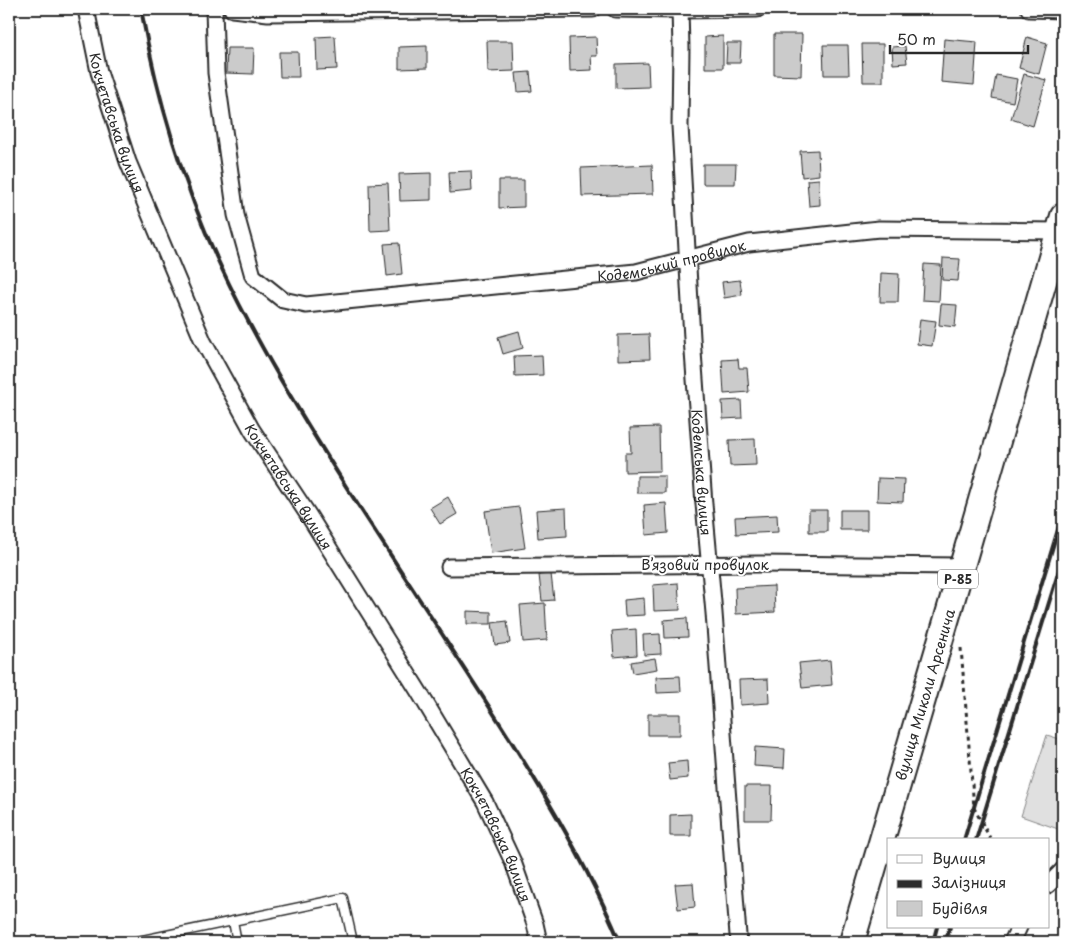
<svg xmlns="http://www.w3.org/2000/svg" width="1072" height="951" viewBox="0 0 1072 951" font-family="'Playpen Sans',sans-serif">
<rect width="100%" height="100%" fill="#fff"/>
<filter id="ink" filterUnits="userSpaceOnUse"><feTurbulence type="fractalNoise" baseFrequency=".02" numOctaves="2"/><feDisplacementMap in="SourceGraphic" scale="10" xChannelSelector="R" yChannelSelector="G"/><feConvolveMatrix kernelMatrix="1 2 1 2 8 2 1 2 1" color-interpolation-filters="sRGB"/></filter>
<g filter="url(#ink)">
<path fill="#e0e0e0" stroke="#868686" d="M 1047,735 L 1063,740 L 1063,823 L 1061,830 L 1021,816 Z"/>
<path fill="#cbcbcb" stroke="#2b2b2b" d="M 774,34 L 802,34 L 801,76 L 774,75 Z
M 335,36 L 337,69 L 317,70 L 316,37 Z
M 723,36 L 723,68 L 705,68 L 705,37 Z
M 596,37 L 597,56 L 591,56 L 592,70 L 570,71 L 569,38 Z
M 1027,37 L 1047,43 L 1039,74 L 1019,68 Z
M 944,39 L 977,42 L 974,85 L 941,82 Z
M 487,41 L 513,41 L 514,71 L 488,72 Z
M 727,43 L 741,43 L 740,63 L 726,63 Z
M 862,44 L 883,44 L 883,82 L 863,82 Z
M 823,45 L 848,45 L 849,75 L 824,75 Z
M 427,46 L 427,68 L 399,69 L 399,47 Z
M 905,46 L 907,63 L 893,64 L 892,47 Z
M 227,48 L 254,48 L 253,74 L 226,73 Z
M 279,52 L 298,52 L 299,77 L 280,77 Z
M 648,63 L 649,87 L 616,88 L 616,64 Z
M 530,72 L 532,91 L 518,92 L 516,73 Z
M 1024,74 L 1046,80 L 1033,126 L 1011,119 Z
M 996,75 L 1017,79 L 1013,102 L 992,98 Z
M 818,150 L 819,175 L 802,177 L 800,151 Z
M 703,164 L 736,164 L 735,184 L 703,184 Z
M 652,165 L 653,194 L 582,196 L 581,168 Z
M 471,171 L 472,191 L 450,193 L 449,172 Z
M 431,173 L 431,200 L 400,201 L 399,174 Z
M 819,179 L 820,205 L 809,206 L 807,180 Z
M 499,180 L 524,180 L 524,207 L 499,208 Z
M 388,183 L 390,230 L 370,231 L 369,184 Z
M 399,243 L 402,274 L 387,276 L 384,244 Z
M 943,258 L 960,259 L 958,281 L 942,280 Z
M 924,264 L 941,265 L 939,301 L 922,300 Z
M 881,273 L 899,274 L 898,302 L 880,302 Z
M 740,280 L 742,295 L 724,298 L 722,282 Z
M 941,304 L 957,305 L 955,327 L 939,325 Z
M 920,319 L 936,321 L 932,346 L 917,344 Z
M 519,331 L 523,348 L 503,354 L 498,337 Z
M 649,334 L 650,359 L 618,360 L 618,335 Z
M 542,355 L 543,375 L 515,376 L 514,356 Z
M 738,359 L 739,368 L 747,368 L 749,392 L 724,394 L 722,360 Z
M 741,400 L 742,418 L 723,419 L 722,401 Z
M 659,427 L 660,471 L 625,472 L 625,453 L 631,453 L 630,428 Z
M 755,439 L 756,465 L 730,466 L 729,440 Z
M 637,476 L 665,476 L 665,493 L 637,493 Z
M 878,478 L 904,479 L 903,502 L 877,501 Z
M 448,497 L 457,514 L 440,524 L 430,508 Z
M 666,503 L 668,533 L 646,535 L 644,505 Z
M 519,507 L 525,548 L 491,553 L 485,511 Z
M 566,508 L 567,536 L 538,538 L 536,510 Z
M 809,510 L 827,510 L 827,532 L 809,532 Z
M 840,510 L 867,510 L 867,530 L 840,530 Z
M 777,515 L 778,532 L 736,534 L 735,517 Z
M 551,574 L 554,600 L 542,601 L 539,575 Z
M 678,583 L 680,610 L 654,611 L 653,585 Z
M 774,586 L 775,612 L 736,614 L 735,588 Z
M 644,598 L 645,615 L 625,616 L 624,600 Z
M 545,603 L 547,640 L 523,642 L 520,605 Z
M 467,611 L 491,612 L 491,624 L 467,624 Z
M 687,618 L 688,637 L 665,638 L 664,620 Z
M 507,621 L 510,643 L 495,645 L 492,623 Z
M 636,629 L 637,655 L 614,657 L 612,631 Z
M 660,634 L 661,654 L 644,655 L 643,635 Z
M 655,658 L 657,669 L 633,673 L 631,662 Z
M 830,660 L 832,685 L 802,688 L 799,663 Z
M 680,676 L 681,692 L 657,693 L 656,677 Z
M 768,679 L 769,703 L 740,705 L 739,680 Z
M 648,714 L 680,714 L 680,735 L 648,735 Z
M 755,747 L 785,749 L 784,768 L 754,766 Z
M 687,761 L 688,778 L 670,780 L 668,763 Z
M 745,786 L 772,786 L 771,820 L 745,820 Z
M 691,814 L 691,836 L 670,836 L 670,815 Z
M 693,883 L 695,907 L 678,909 L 675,884 Z"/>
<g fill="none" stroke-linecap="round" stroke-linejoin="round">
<g stroke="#2b2b2b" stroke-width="11">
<path id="service" d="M 233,921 L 237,942
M 133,942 L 343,898 L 353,942"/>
</g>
<g stroke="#2b2b2b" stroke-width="19">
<g id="minor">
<path id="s1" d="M 86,9 L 99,72 L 128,162 L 203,341 L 252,430 L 309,516 L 419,692 L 485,802 L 513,862 L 535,924 L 539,942"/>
<path id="s2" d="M 214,9 L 216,73 L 236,215 L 253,276 L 283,300 L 306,305 L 636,272 L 749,243 L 879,229 L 1059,231"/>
<path d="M 232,9 L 268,13 L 593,9"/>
<path d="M 615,9 L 680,10 L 757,9"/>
<path id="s3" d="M 680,9 L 681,48 L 680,126 L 692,338 L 704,504 L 714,613 L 738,935"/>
<path d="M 1029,9 L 1063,10"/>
<path d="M 449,567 L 760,564 L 961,566"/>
<path d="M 1048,885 L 1063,870"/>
<path d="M 1012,942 L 1019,927"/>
</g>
</g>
<g stroke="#2b2b2b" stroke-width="28">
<g id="primary">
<path id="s4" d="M 852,942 L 949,611 L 1063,216"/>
</g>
</g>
<path stroke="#2b2b2b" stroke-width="3" stroke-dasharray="4 4" stroke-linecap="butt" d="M 961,648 L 974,808 L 991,840"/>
<use href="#service" stroke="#fff" stroke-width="8"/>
<use href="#minor" stroke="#fff" stroke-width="15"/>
<use href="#primary" stroke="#fff" stroke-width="24"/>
<path stroke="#2b2b2b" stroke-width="4" d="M 141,9 C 157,97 183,186 221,267 C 257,344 302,416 347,488 C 384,544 420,601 457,657 C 517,749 577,841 620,942
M 964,840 L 1063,513
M 976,840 L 1063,557
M 933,942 L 937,927
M 945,942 L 950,927"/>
</g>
</g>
<g text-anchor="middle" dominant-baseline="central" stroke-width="4" stroke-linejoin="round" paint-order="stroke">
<rect fill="#fff" stroke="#6b6b6b" stroke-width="1" x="938" y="569.5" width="40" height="19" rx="4"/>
<g font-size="12" font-weight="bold" fill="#2b2b2b">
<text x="958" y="579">Р-85</text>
</g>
<g font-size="14" fill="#2b2b2b" stroke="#fff">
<text stroke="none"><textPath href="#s1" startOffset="118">Кокчетавська вулиця</textPath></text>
<text stroke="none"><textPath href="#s2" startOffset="701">Кодемський провулок</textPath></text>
<text stroke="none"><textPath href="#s3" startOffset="464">Кодемська вулиця</textPath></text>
<text stroke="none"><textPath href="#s1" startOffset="522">Кокчетавська вулиця</textPath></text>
<text x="705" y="564">Вʼязовий провулок</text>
<text stroke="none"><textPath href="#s4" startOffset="258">вулиця Миколи Арсенича</textPath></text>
<text stroke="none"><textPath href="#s1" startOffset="928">Кокчетавська вулиця</textPath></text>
</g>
</g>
<rect width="1072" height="951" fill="none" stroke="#fff" stroke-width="30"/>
<rect x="15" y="15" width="1042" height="921" fill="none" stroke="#2b2b2b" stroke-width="2" filter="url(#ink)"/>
<rect x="887" y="838" width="162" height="90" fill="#ffffff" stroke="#aaaaaa"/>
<rect x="897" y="855" width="25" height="8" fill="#ffffff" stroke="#aaaaaa"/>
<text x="932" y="864" font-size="15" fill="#2b2b2b">Вулиця</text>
<rect x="897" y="880" width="25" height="8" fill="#2b2b2b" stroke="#aaaaaa"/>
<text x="932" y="888" font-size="15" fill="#2b2b2b">Залізниця</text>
<rect x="897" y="901" width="25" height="15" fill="#cbcbcb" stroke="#aaaaaa"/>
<text x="932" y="914" font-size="15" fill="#2b2b2b">Будівля</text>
<path d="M890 45v8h138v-8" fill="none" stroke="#2b2b2b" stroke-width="2.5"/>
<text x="897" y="45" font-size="15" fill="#2b2b2b" stroke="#ffffff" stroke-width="4" paint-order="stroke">50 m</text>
</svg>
